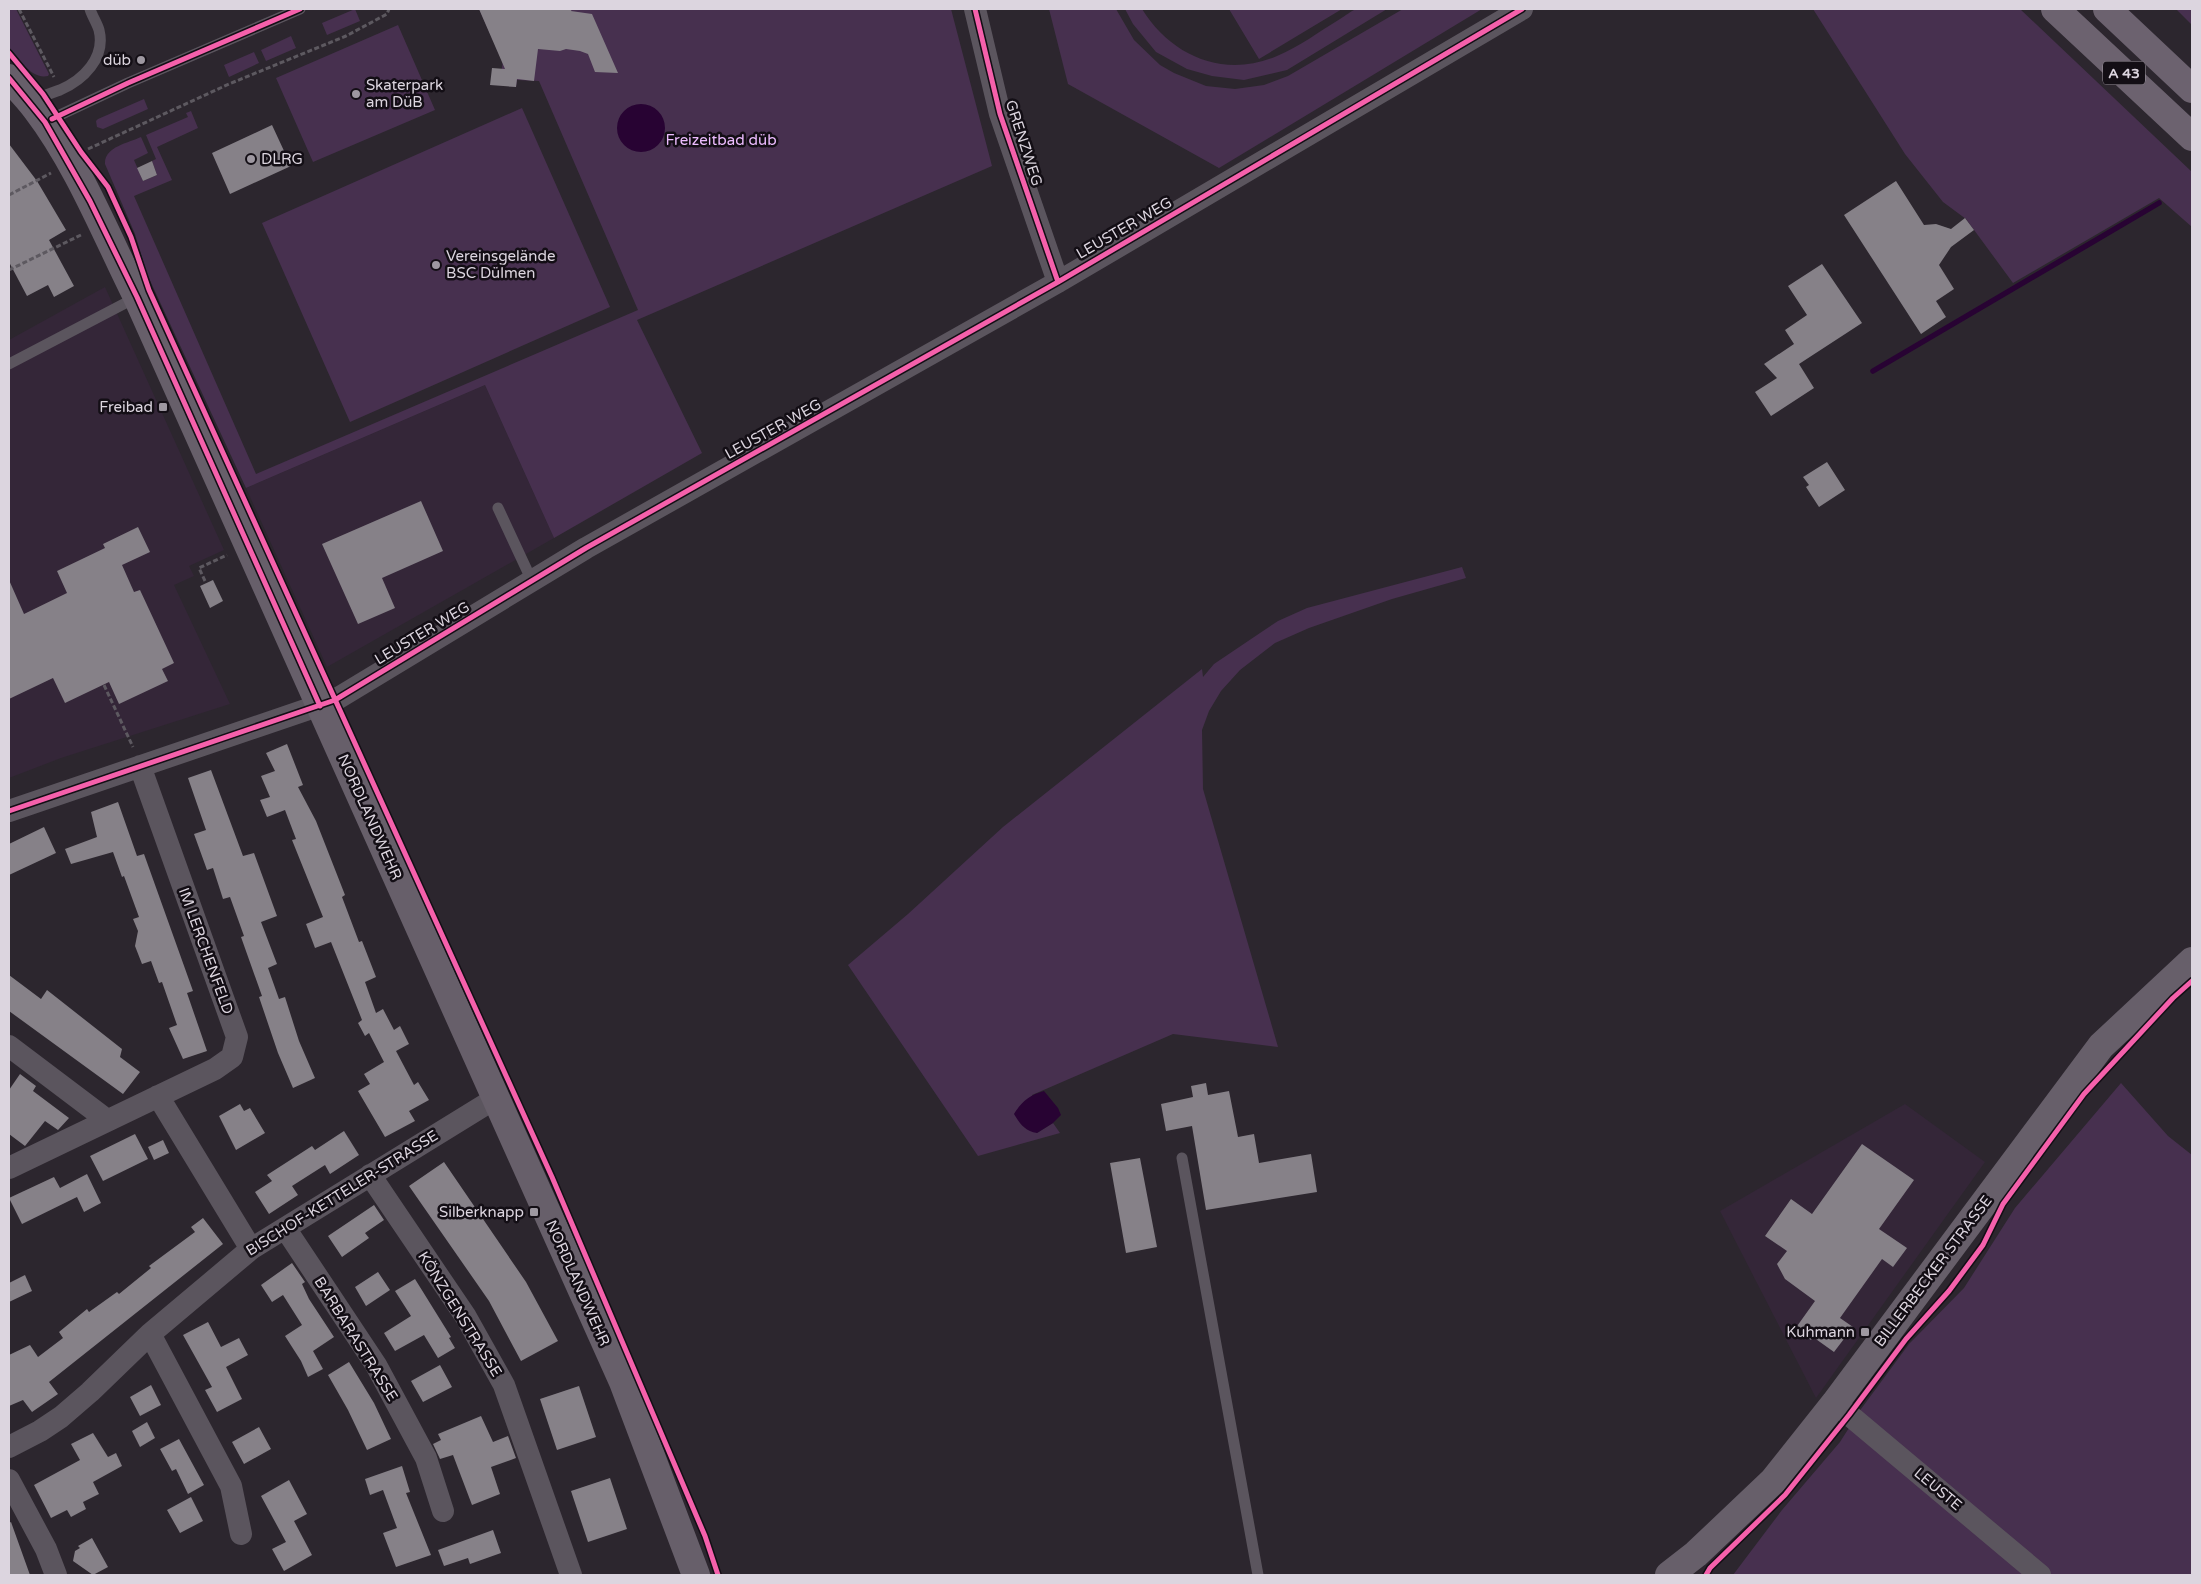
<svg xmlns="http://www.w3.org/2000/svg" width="2201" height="1584" viewBox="0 0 2201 1584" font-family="'Varela Round',sans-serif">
<rect width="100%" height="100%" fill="#2c262e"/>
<path fill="#342638" d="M 105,287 L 224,550 L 189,566 L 194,576 L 174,585 L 230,704 L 61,758 L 9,778 L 9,340 Z
M 485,385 L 554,538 L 327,667 L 246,488 Z
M 1905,1104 L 1985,1162 L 1816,1398 L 1720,1211 Z"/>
<path fill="#47304f" d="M 9,9 L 16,9 L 49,74 L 48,76 C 31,80 19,58 9,47 Z
M 355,9 L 360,21 L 327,35 L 322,23 Z
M 479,9 L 951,9 L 992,166 L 637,320 L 702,453 L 554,538 L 485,385 L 246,488 L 147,274 L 135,234 L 105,164 C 104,147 128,143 141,137 L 148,153 L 134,160 L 143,181 L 157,175 L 152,161 L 156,159 L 146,135 L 188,117 L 186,113 L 191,111 L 198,128 L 157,147 L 172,180 L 134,196 L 256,474 L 638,310 L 539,81 L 517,80 L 516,87 L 499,85 L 506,43 L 493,40 Z
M 1049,9 L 1116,9 L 1134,40 L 1160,65 L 1174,73 L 1206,86 L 1235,89 L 1264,85 L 1288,76 L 1403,9 L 1482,9 L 1219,168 L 1068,84 Z
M 1125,9 L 1142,9 C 1171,56 1224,79 1277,56 C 1299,47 1320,31 1340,19 C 1345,16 1351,11 1356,9 C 1365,6 1378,9 1387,9 L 1287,70 L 1244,80 L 1212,76 L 1187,69 L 1156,52 L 1133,24 Z
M 1229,9 L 1342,9 L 1259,59 Z
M 1813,9 L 2020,9 L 2192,172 L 2192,227 L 2159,198 L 2013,283 L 1966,219 L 1943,202 L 1905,154 Z
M 2176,9 L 2192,9 L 2192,25 Z
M 398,25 L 435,110 L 313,162 L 276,78 Z
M 291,36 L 296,48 L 266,61 L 261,50 Z
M 254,52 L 259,63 L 229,77 L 224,65 Z
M 144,99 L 148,109 L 103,129 L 97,127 L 96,121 L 98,119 Z
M 522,108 L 610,307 L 350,422 L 262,223 Z
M 1462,567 L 1466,578 L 1392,599 L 1309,628 L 1275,643 L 1240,670 L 1221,691 L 1209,711 L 1202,730 L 1203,789 L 1278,1047 L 1173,1034 L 1032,1095 L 1037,1133 L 1053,1123 L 1060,1133 L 978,1156 L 848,965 L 908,914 L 1003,827 L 1202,669 L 1203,677 L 1214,664 L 1260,633 L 1278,621 L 1307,608 Z
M 2121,1083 L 2168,1136 L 2192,1155 L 2192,1575 L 1733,1575 L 1782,1510 L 1840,1442 L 1861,1409 L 1909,1344 L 1964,1288 L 2015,1208 Z"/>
<path fill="#280333" d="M617 128a24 24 0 1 1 48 0a24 24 0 1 1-48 0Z
M 1044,1091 L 1058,1108 L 1061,1115 L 1053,1123 L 1037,1133 C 1025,1131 1020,1124 1014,1114 C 1022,1101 1030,1095 1044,1091 Z"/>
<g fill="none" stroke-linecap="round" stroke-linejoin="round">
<path stroke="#280333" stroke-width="5.5" d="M 1873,371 L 2159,203"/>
</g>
<path fill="#868188" d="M 479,9 L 572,9 L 571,11 L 592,14 L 618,73 L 595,72 L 588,54 L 580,51 L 566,49 L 560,51 L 538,49 L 534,81 L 517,79 L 516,87 L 490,85 L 492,68 L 505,69 Z
M 272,125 L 291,166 L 230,194 L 212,153 Z
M 9,144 L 37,181 L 66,230 L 49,240 L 74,286 L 54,297 L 48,285 L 27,296 L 9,262 Z
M 152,161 L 157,175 L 143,181 L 137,168 Z
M 1896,181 L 1924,225 L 1936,224 L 1951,229 L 1965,218 L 1974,230 L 1951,247 L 1939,265 L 1954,289 L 1936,301 L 1946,317 L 1921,334 L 1844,215 Z
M 1822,264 L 1862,323 L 1799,364 L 1814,388 L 1771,416 L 1755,392 L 1777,378 L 1764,364 L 1794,344 L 1785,330 L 1807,315 L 1788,286 Z
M 1827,462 L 1845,490 L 1819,507 L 1806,487 L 1809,485 L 1803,477 Z
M 421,501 L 443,551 L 382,578 L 395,608 L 358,624 L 322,544 Z
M 138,527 L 150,552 L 122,565 L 134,592 L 140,590 L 174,663 L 162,669 L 168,681 L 119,704 L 109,682 L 65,703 L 53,678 L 9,699 L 9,580 L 24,614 L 67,593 L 57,571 L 105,548 L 103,544 Z
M 213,580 L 223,601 L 210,608 L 200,586 Z
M 287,744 L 303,785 L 298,787 L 316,821 L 345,895 L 342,897 L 359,942 L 362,941 L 376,977 L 365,982 L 376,1013 L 383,1009 L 394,1030 L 400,1026 L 409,1044 L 396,1051 L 414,1085 L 418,1082 L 429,1100 L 409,1111 L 415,1121 L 385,1137 L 358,1091 L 370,1084 L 364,1074 L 384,1062 L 369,1033 L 365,1036 L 358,1023 L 362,1020 L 331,942 L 315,948 L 306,924 L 323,917 L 292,840 L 296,839 L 285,810 L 267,817 L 260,800 L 270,797 L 261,776 L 275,771 L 266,753 Z
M 211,770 L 243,856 L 254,853 L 277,916 L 261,922 L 277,964 L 268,968 L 279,999 L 285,997 L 299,1041 L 315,1078 L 293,1088 L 278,1053 L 259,997 L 262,996 L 241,937 L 244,936 L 230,897 L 223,899 L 213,868 L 207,870 L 194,834 L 206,830 L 188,778 Z
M 118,802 L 137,856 L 144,854 L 193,991 L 187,993 L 207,1051 L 183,1059 L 169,1028 L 177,1025 L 162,982 L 159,983 L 151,961 L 142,964 L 135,946 L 138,931 L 133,919 L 139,917 L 124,876 L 122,877 L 113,852 L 71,864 L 65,849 L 97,837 L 91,812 Z
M 44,827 L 56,853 L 9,875 L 9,844 Z
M 9,975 L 41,999 L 47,990 L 122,1049 L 120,1057 L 140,1072 L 123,1094 L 9,1011 Z
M 20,1074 L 36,1086 L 33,1091 L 69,1118 L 58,1130 L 45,1121 L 25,1146 L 9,1134 L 9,1090 Z
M 1206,1083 L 1208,1095 L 1229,1091 L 1238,1137 L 1254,1134 L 1259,1163 L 1311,1154 L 1317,1192 L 1206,1210 L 1192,1126 L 1166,1131 L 1161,1104 L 1193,1097 L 1191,1086 Z
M 240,1104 L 244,1111 L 250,1108 L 265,1133 L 236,1150 L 219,1116 Z
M 344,1131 L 359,1155 L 330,1174 L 325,1165 L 292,1186 L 298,1195 L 269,1214 L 255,1192 L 272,1181 L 267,1175 L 312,1146 L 315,1150 Z
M 135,1134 L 148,1159 L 103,1181 L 90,1156 Z
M 163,1140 L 169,1153 L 154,1160 L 148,1147 Z
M 1862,1144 L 1914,1180 L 1879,1229 L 1907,1248 L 1893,1267 L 1882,1259 L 1840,1318 L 1853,1327 L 1834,1352 L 1813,1337 L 1811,1340 L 1795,1329 L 1815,1301 L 1785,1279 L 1777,1264 L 1787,1251 L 1765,1236 L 1791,1199 L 1812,1214 Z
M 1140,1158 L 1157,1247 L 1126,1253 L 1110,1163 Z
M 444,1162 L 526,1282 L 558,1341 L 521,1361 L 489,1301 L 409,1186 Z
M 87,1174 L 101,1203 L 84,1212 L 77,1197 L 22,1224 L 9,1198 L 54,1177 L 60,1188 Z
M 374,1205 L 384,1220 L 365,1233 L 369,1238 L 342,1257 L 328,1236 Z
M 203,1218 L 223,1244 L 49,1382 L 58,1394 L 32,1412 L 23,1400 L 9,1406 L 9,1355 L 30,1345 L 38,1357 L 63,1338 L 59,1332 L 87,1309 L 89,1312 L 117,1292 L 119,1294 L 151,1268 L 149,1266 L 195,1232 L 191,1227 Z
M 292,1263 L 305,1282 L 302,1284 L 309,1299 L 334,1337 L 313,1351 L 323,1369 L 308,1377 L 301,1361 L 285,1336 L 302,1325 L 283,1295 L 272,1302 L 261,1285 Z
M 378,1272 L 390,1290 L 366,1306 L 355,1287 Z
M 25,1275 L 32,1291 L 9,1302 L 9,1283 Z
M 415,1279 L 451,1337 L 449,1338 L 455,1348 L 438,1358 L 424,1335 L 395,1351 L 384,1333 L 411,1316 L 395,1291 Z
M 208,1322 L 221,1347 L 239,1338 L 248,1355 L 226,1367 L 242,1399 L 217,1412 L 205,1390 L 212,1387 L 183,1335 Z
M 349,1362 L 374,1403 L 391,1439 L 367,1450 L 348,1410 L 328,1375 Z
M 440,1365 L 452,1387 L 423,1402 L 411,1381 Z
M 151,1385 L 161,1405 L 140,1416 L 130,1397 Z
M 579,1386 L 596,1437 L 557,1450 L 540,1399 Z
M 481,1416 L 493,1442 L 508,1436 L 516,1458 L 491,1467 L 500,1494 L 472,1505 L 453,1455 L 440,1459 L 433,1444 L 441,1440 L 438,1434 Z
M 147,1422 L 155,1438 L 140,1447 L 132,1431 Z
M 259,1427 L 271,1449 L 244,1464 L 232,1442 Z
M 93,1433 L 108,1457 L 116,1453 L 122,1466 L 93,1482 L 99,1494 L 83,1502 L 86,1509 L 71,1517 L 67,1510 L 51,1518 L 34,1485 L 80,1460 L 71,1444 Z
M 179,1439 L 204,1485 L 188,1494 L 176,1469 L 172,1471 L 160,1449 Z
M 402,1466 L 410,1492 L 406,1493 L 431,1555 L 396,1567 L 383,1533 L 397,1528 L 383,1490 L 370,1495 L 365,1479 Z
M 610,1478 L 627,1529 L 588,1542 L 571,1491 Z
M 289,1480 L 307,1514 L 294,1521 L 312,1555 L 284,1571 L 272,1549 L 286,1542 L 261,1496 Z
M 191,1497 L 203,1521 L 180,1533 L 167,1510 Z
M 11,1522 L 30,1575 L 9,1575 L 9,1523 Z
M 493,1530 L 501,1553 L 470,1564 L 468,1558 L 444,1566 L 438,1550 Z
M 92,1538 L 108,1567 L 93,1575 L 73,1561 L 75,1551 L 80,1548 L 78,1546 Z"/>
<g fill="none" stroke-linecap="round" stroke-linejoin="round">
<path stroke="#5d5960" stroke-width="3" stroke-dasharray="5 2.5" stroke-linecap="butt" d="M 19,9 L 54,77
M 88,149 L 229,84 L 346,36 L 387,14 L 389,9
M 9,195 L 51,173
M 9,270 L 83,234
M 205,581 L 199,568 L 227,555
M 104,685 L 133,747"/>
<path stroke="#5b555e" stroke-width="11" d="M 31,102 C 41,96 49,94 60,90 C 83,80 106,58 99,30 C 97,23 92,16 90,9
M 45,122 L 128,83 L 300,9
M 9,364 L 137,297
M 498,508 L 532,581
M 1182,1158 L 1258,1575"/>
<path stroke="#5b555e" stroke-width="22" d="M 975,9 L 1000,114 L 1058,282
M 9,811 L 335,700 L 586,548 L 1058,282 L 1522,9
M 9,1046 L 107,1120
M 158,1096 L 251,1249
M 9,1168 L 215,1069 L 232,1057 L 237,1037 L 140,766
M 370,1175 L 466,1317 L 504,1385 L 571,1575
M 285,1228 L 376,1365 L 426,1458 L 443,1511
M 150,1334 L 231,1486 L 241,1534
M 1835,1403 L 2040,1575
M 9,1447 L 40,1431 L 61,1417 L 90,1392 L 150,1334 L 251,1249 L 496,1098
M 9,1480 L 46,1549 L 56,1575"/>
<path stroke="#675f6a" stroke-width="28" d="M 9,78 C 18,88 28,98 36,109 C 78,164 106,235 137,297 L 623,1382 L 696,1575
M 1669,1575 L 1696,1554 L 1773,1481 L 1835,1403 L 2101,1046 L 2192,961"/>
<path stroke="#6c626f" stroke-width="28" d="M 2055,9 L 2192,137
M 2107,9 L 2192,89"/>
<g stroke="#130e15" stroke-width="8">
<path id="cycleway" d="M 975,9 L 1000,114 L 1058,282
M 9,53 L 43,94 L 81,152 L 108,187 L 131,237 L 149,290 L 552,1177 L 705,1536 L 718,1575
M 9,78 L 45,122 L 90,201 L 137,297 L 320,706
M 52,119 L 128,83 L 300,9
M 9,811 L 335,700 L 586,548 L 1058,282 L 1522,9
M 1706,1575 L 1710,1568 L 1785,1495 L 1849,1415 L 1906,1339 L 1949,1291 L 1983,1245 L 2003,1204 L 2084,1094 L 2173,998 L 2192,981"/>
</g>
<use href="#cycleway" stroke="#f560ab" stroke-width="5"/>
</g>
<g fill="#9e98a1" stroke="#130e15" stroke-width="2">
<circle cx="141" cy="60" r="5"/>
<circle cx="356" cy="94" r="5"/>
<circle cx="251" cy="159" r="5"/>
<circle cx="436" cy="265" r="5"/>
<rect x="158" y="402" width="10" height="10" rx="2.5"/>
<rect x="529" y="1207" width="10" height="10" rx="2.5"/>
<rect x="1860" y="1327" width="10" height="10" rx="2.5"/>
</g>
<g text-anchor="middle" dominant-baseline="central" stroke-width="5" stroke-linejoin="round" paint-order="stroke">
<rect fill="#130e15" stroke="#a099a2" stroke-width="1" x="2103" y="61.5" width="42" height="23" rx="4"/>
<g font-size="14" font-weight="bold" fill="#dcd5df">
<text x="2124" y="73">A 43</text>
</g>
<g font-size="15" fill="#dcd5df" stroke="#130e15" text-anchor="end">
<text x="131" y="60">düb</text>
<text x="366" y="85" text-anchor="start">Skaterpark<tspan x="366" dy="17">am DüB</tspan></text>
<text x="261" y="159" text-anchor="start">DLRG</text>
<text x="446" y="256" text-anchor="start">Vereinsgelände<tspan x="446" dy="17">BSC Dülmen</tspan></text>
<text x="153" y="407">Freibad</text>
<text x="524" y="1212">Silberknapp</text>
<text x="1855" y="1332">Kuhmann</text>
</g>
<g font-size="15" fill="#edbcff" stroke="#130e15">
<text x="721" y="140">Freizeitbad düb</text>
</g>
<g font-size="15" fill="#dcd5df" stroke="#130e15">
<text transform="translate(1024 143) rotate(72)">GRENZWEG</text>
<text transform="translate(1124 228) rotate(-30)">LEUSTER WEG</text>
<text transform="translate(773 429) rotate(-29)">LEUSTER WEG</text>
<text transform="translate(422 633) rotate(-31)">LEUSTER WEG</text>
<text transform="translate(370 817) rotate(66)">NORDLANDWEHR</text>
<text transform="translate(206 951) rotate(70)">IM LERCHENFELD</text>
<text transform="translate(342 1193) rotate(-32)">BISCHOF-KETTELER-STRASSE</text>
<text transform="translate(1933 1271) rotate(-53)">BILLERBECKER STRASSE</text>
<text transform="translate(578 1283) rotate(66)">NORDLANDWEHR</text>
<text transform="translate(460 1314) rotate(58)">KÖNZGENSTRASSE</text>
<text transform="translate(356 1339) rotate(58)">BARBARASTRASSE</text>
<text transform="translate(1938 1489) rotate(40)">LEUSTE</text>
</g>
</g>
<rect width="2201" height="1584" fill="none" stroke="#dcd5df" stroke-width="20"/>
</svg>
